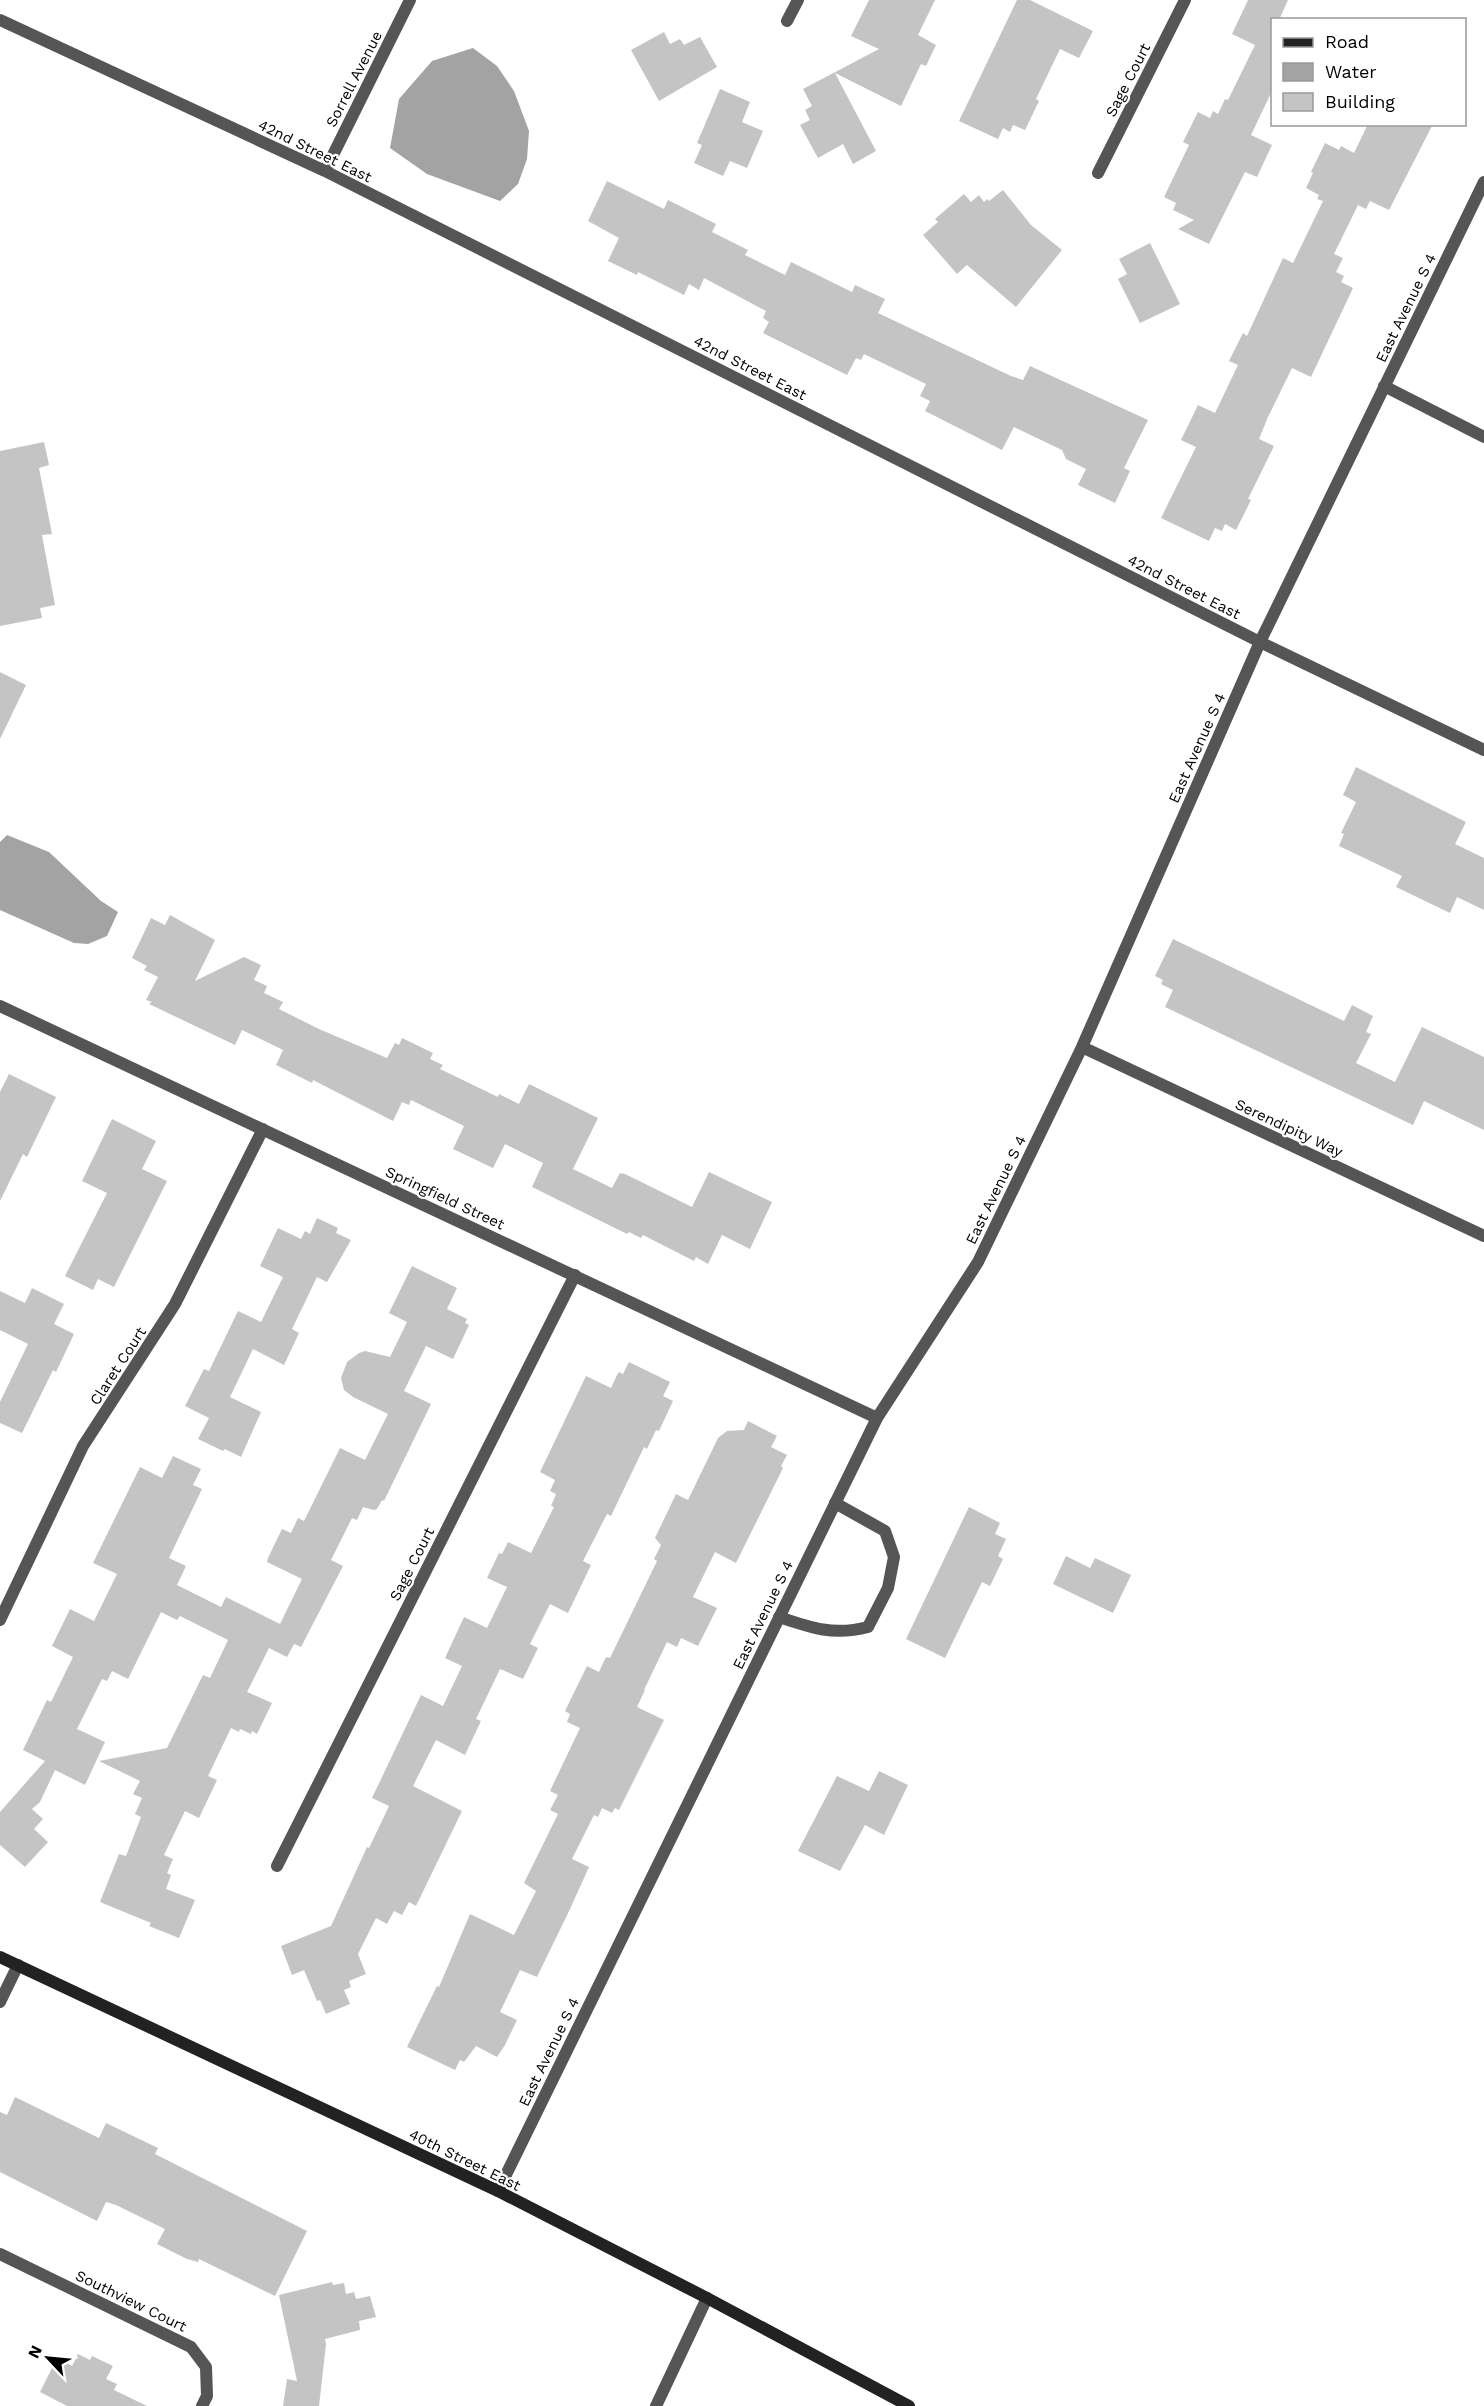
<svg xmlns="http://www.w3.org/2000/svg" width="1484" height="2406" viewBox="0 0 1484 2406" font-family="'Work Sans',sans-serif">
<rect width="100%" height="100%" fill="#fff"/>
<path fill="#a3a3a3" d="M 473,48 L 497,66 L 514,91 L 529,131 L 527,159 L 518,184 L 500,201 L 427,174 L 390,148 L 399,99 L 432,61 Z
M 7,835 L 49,852 L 101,901 L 118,912 L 107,936 L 88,944 L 74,943 L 0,910 L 0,842 Z"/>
<path fill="#c4c4c4" d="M 869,0 L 935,0 L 918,35 L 936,45 L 926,66 L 921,64 L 901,106 L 835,73 L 876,151 L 853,164 L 843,144 L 818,158 L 800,125 L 810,120 L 805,110 L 812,106 L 803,89 L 879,49 L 851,36 Z
M 1017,0 L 1030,0 L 1093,31 L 1079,58 L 1060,49 L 1036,99 L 1039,101 L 1025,130 L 1013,125 L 1010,132 L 1003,128 L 998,139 L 959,121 Z
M 1248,0 L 1288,0 L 1279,20 L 1272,20 L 1272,91 L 1251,135 L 1272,145 L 1257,177 L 1245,172 L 1209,244 L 1178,229 L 1194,220 L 1173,210 L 1176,203 L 1164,197 L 1189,145 L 1183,142 L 1198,112 L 1210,118 L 1213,111 L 1218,114 L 1225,99 L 1228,100 L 1255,45 L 1232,34 Z
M 664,32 L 670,44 L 680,39 L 684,45 L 700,37 L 717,67 L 659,101 L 631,50 Z
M 720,89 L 750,102 L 742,122 L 763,131 L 747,168 L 730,161 L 723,176 L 694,163 L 702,145 L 697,143 Z
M 1368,124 L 1433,124 L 1389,210 L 1370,201 L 1366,209 L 1358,205 L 1334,254 L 1343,258 L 1336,272 L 1344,276 L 1341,282 L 1353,288 L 1311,377 L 1292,368 L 1268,417 L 1259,439 L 1274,446 L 1248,499 L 1251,500 L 1236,530 L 1225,524 L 1222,531 L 1215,528 L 1209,541 L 1161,518 L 1196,447 L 1181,440 L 1198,405 L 1215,413 L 1238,365 L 1229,361 L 1243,333 L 1247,336 L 1283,258 L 1293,263 L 1323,201 L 1317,199 L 1319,195 L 1306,188 L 1313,173 L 1311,172 L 1325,143 L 1339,150 L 1341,146 L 1354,153 Z
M 607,181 L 664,209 L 668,200 L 716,224 L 712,232 L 748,250 L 745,255 L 785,275 L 791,262 L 852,292 L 855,285 L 885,299 L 878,313 L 1011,376 L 1023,380 L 1030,366 L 1148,420 L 1124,468 L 1130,471 L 1115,503 L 1078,485 L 1086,469 L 1066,459 L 1062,450 L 1014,427 L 1002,450 L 925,411 L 930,401 L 920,396 L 926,384 L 864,354 L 861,360 L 856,358 L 847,375 L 763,333 L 769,322 L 763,318 L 766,311 L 704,278 L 699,290 L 689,284 L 684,295 L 638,272 L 637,275 L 608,261 L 619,238 L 588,221 Z
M 1003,190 L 1031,225 L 1062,250 L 1016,307 L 967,265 L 957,274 L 923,235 L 938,222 L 935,219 L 964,194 L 971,202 L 979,195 L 984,202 L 987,199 L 989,201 Z
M 1150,243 L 1180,304 L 1140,323 L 1118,279 L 1127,274 L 1119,259 Z
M 44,442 L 49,465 L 39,468 L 52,534 L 42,535 L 55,605 L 40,608 L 42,618 L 0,626 L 0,451 Z
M 0,672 L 26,685 L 0,739 Z
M 1356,767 L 1466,822 L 1455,844 L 1484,858 L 1484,910 L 1457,897 L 1450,913 L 1396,887 L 1402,876 L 1339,846 L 1344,834 L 1341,833 L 1356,802 L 1343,795 Z
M 170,915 L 215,940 L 195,981 L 244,957 L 261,965 L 254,980 L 267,986 L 264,993 L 283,1002 L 279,1009 L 319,1029 L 387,1058 L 395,1043 L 399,1045 L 402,1038 L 433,1053 L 430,1059 L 443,1065 L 440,1069 L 498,1097 L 499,1094 L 519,1104 L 529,1084 L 598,1118 L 573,1169 L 612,1188 L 620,1173 L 623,1174 L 623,1173 L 692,1207 L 709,1172 L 772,1202 L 750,1249 L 722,1235 L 708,1264 L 696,1257 L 694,1261 L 643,1235 L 641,1238 L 629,1232 L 627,1234 L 532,1187 L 543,1163 L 505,1144 L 493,1168 L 453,1149 L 464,1126 L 411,1100 L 409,1105 L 402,1102 L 393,1121 L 313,1080 L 312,1083 L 276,1065 L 283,1050 L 242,1030 L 235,1045 L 149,1004 L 152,1002 L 146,1000 L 158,977 L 144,970 L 147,966 L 132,958 L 151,918 L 165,925 Z
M 1173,939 L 1344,1021 L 1352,1005 L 1373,1016 L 1366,1032 L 1371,1034 L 1356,1063 L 1395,1082 L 1422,1027 L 1484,1057 L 1484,1130 L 1424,1101 L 1413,1125 L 1165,1007 L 1173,990 L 1161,984 L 1163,980 L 1155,976 Z
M 9,1074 L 56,1097 L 27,1157 L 23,1154 L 0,1201 L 0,1092 Z
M 112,1119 L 156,1141 L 142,1169 L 167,1181 L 114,1287 L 98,1279 L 93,1290 L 65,1276 L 107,1193 L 82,1181 Z
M 317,1218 L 338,1228 L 336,1233 L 351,1240 L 327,1282 L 317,1277 L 292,1329 L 299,1333 L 284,1365 L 253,1349 L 230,1397 L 261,1412 L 241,1457 L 225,1449 L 223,1451 L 198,1439 L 209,1418 L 185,1406 L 204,1369 L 209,1371 L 238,1311 L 261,1322 L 283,1277 L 260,1266 L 278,1228 L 301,1239 L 305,1231 L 310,1234 Z
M 412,1266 L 457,1288 L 447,1309 L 467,1319 L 465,1323 L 469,1325 L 453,1359 L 426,1346 L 404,1391 L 431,1404 L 384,1501 L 382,1500 L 377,1509 L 374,1510 L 363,1507 L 357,1520 L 352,1518 L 331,1560 L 343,1566 L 301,1647 L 294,1644 L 287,1657 L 269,1648 L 247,1692 L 272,1703 L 257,1734 L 252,1731 L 251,1734 L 240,1729 L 239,1732 L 231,1728 L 208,1776 L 217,1780 L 199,1818 L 185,1811 L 164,1855 L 173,1859 L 167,1873 L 171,1875 L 166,1889 L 195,1900 L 179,1938 L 149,1926 L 151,1923 L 100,1902 L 119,1854 L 126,1856 L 141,1817 L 135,1814 L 142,1798 L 133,1794 L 140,1781 L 99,1761 L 167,1748 L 203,1675 L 210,1678 L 228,1640 L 180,1616 L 177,1620 L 161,1612 L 128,1679 L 112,1671 L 107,1681 L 102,1679 L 77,1729 L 105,1742 L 85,1785 L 55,1770 L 40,1802 L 32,1809 L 43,1819 L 34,1829 L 48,1842 L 25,1867 L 0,1845 L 0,1812 L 45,1761 L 23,1750 L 47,1700 L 51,1702 L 73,1657 L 52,1646 L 70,1609 L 94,1621 L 117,1574 L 93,1563 L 140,1467 L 162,1478 L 173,1456 L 201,1469 L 193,1485 L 202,1489 L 169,1558 L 186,1566 L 177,1585 L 221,1607 L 226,1597 L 280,1624 L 302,1579 L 267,1562 L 268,1558 L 282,1529 L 291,1533 L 298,1518 L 304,1521 L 340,1448 L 365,1460 L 388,1414 L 353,1397 L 344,1390 L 341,1378 L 347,1362 L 359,1353 L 365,1351 L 390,1357 L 407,1322 L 389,1313 Z
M 32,1288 L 64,1304 L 54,1324 L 74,1334 L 56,1372 L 53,1370 L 22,1433 L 0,1423 L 0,1402 L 28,1344 L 0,1330 L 0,1291 L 25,1303 Z
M 629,1362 L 670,1382 L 663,1396 L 673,1401 L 659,1431 L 656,1430 L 647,1449 L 644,1447 L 611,1516 L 607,1514 L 583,1561 L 591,1565 L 568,1613 L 550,1604 L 530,1644 L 538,1648 L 523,1679 L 500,1669 L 476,1719 L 481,1721 L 465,1755 L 436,1740 L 413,1786 L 462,1811 L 416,1906 L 409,1902 L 402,1915 L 394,1911 L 387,1924 L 376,1918 L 358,1954 L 366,1974 L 349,1981 L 351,1987 L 344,1990 L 350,2004 L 326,2014 L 320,2000 L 317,2001 L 304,1970 L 292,1975 L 281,1946 L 331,1926 L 367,1847 L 369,1848 L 389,1806 L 372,1798 L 421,1695 L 443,1706 L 462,1666 L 445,1658 L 464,1617 L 487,1628 L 507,1587 L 487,1578 L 499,1553 L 502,1554 L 508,1542 L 531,1553 L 554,1507 L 551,1506 L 556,1494 L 550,1491 L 555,1480 L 540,1472 L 586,1376 L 611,1388 L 617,1375 L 619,1372 L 623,1374 Z
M 748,1421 L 777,1436 L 771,1447 L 787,1455 L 781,1466 L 783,1468 L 736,1563 L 715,1552 L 693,1597 L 717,1608 L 698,1646 L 681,1638 L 677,1647 L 667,1642 L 644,1690 L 645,1690 L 637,1707 L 664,1720 L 619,1810 L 615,1808 L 612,1813 L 602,1808 L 598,1817 L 594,1815 L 572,1859 L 589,1867 L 570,1909 L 537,1977 L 520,1970 L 500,2012 L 517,2020 L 505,2045 L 497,2057 L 476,2046 L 464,2062 L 460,2060 L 455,2070 L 407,2047 L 437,1986 L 439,1987 L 470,1914 L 514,1935 L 536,1891 L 524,1883 L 558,1814 L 550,1810 L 558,1795 L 550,1791 L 580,1728 L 567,1722 L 570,1714 L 565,1711 L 587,1666 L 599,1672 L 606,1657 L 610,1658 L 657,1561 L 654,1559 L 661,1545 L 655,1538 L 676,1494 L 688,1500 L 718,1438 L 727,1431 L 744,1430 Z
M 969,1507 L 1000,1523 L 995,1534 L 1006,1539 L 998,1556 L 1003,1559 L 990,1586 L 982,1582 L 945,1658 L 906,1639 Z
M 1066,1556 L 1090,1568 L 1095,1558 L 1131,1575 L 1113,1613 L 1053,1584 Z
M 879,1771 L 908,1785 L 884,1835 L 865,1825 L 840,1871 L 798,1851 L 837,1776 L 869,1791 Z
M 15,2097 L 99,2138 L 106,2123 L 158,2148 L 155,2154 L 307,2231 L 275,2296 L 199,2259 L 198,2262 L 187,2259 L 157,2244 L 165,2229 L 116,2205 L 106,2202 L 97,2221 L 0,2172 L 0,2112 L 7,2115 Z
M 332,2282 L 333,2285 L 344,2283 L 346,2294 L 354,2292 L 356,2299 L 370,2296 L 376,2317 L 359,2321 L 360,2330 L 325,2339 L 326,2344 L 319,2406 L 283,2406 L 287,2379 L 297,2381 L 279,2295 Z
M 78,2354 L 90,2360 L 92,2356 L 113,2366 L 106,2379 L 117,2384 L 114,2390 L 147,2406 L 67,2406 L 40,2392 L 55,2362 L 64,2366 L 65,2362 L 72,2366 Z"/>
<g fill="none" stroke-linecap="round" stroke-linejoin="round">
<path stroke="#555" stroke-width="12" d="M 779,1617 C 811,1628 834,1636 868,1627 L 888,1588 L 894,1557 L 885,1531 L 835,1503"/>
<path stroke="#555" stroke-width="12" d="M 0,20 L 325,171 L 1260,642 L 1484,750
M 787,21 L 798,0
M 325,171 L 410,0
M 1098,173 L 1185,0
M 1384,386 L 1484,437
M 0,1006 L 877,1418
M 1082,1047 L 1484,1236
M 0,1620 L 83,1446 L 175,1304 L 263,1129
M 277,1866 L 575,1275
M 0,2002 L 18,1965
M 498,2191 L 877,1418 L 978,1262 L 1082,1047 L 1260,642 L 1484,182
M 0,2254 L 191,2347 L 206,2367 L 207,2396 L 202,2406
M 656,2406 L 707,2298"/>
<path stroke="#222" stroke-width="12" d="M 0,1957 L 498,2191 L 707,2298 L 909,2406"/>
</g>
<g text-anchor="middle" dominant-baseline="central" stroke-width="4.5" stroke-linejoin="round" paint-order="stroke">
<g font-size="15" fill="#000" stroke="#fff">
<text transform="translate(354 79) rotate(-63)">Sorrell Avenue</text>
<text transform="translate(1128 80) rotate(-63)">Sage Court</text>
<text transform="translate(315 151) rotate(26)">42nd Street East</text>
<text transform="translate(1406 308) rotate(-64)">East Avenue S 4</text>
<text transform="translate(750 368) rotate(27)">42nd Street East</text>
<text transform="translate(1184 587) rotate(27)">42nd Street East</text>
<text transform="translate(1197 748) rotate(-66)">East Avenue S 4</text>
<text transform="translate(1289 1128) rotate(25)">Serendipity Way</text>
<text transform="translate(996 1190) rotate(-64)">East Avenue S 4</text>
<text transform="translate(445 1198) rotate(25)">Springfield Street</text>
<text transform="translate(118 1366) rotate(-57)">Claret Court</text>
<text transform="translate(412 1564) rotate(-63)">Sage Court</text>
<text transform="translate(763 1615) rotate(-64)">East Avenue S 4</text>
<text transform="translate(549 2052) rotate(-64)">East Avenue S 4</text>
<text transform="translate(465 2160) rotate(26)">40th Street East</text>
<text transform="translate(131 2301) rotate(26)">Southview Court</text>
</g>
</g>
<rect x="1271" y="18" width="195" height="108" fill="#ffffff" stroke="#999999" stroke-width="1.5"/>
<rect x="1283" y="38" width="30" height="9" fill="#222222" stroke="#999999" stroke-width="1.5"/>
<text x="1325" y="48" font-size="18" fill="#000000">Road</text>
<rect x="1283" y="63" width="30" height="18" fill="#a3a3a3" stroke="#999999" stroke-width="1.5"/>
<text x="1325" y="78" font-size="18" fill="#000000">Water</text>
<rect x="1283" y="93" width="30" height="18" fill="#c4c4c4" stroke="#999999" stroke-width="1.5"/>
<text x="1325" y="108" font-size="18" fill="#000000">Building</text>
<g transform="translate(48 2358) rotate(296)" stroke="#ffffff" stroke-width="4.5" paint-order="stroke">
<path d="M0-4.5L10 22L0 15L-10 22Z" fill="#000000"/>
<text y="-9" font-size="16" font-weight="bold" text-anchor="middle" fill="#000000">N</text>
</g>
</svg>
